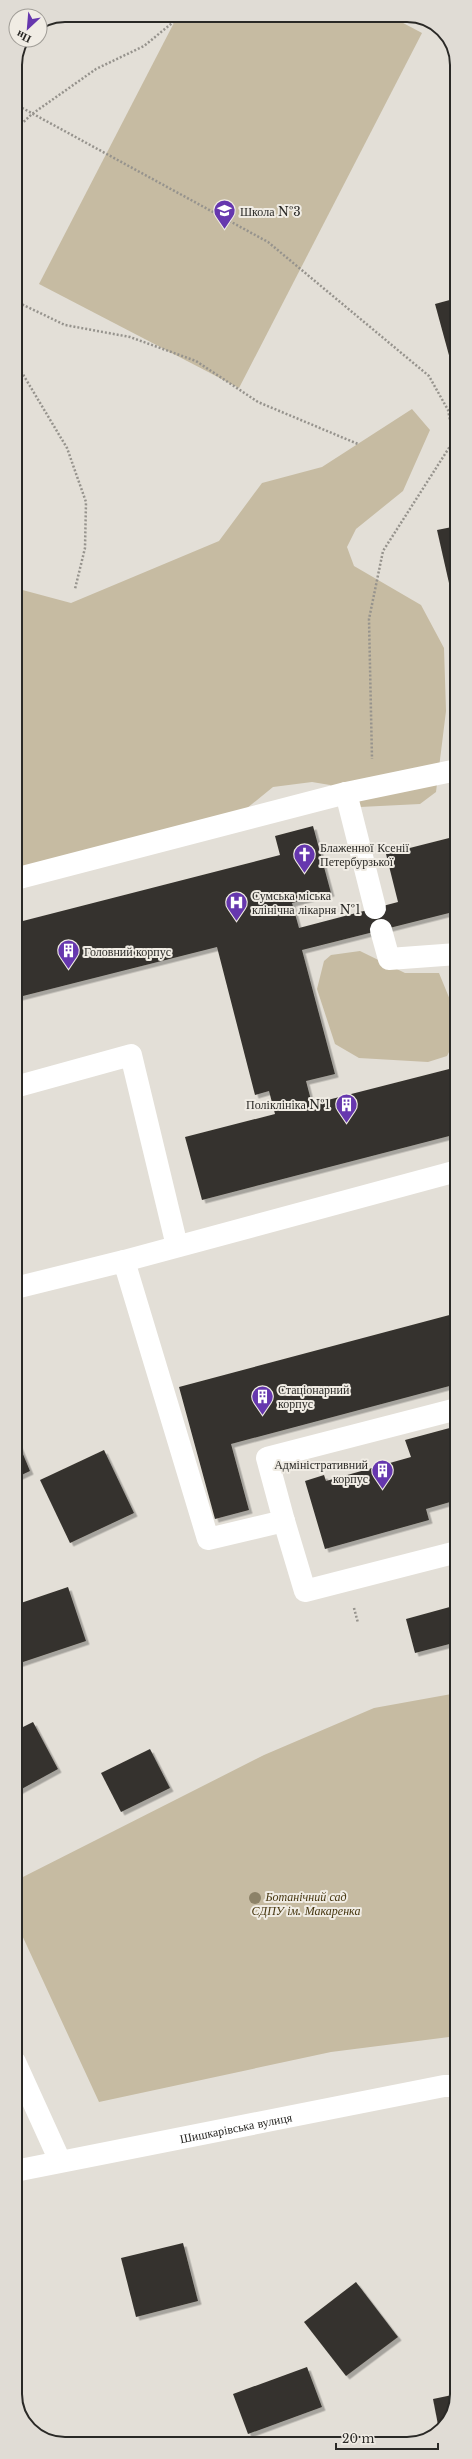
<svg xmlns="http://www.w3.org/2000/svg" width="472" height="2459" viewBox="0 0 472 2459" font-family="'Libre Baskerville',serif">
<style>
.green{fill:#c6bba2}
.building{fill:#36332d;filter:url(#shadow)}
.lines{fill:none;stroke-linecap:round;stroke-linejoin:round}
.path{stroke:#96938d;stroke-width:2.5;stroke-dasharray:2 2;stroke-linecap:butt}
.minor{stroke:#fff;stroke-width:22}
.tree{fill:#8c8268}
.labels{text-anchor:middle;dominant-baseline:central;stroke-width:4;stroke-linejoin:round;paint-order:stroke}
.poi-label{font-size:12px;fill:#2a2926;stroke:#f0ece4;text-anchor:start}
.park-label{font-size:12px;font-style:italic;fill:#45350e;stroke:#f0ece4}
.street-label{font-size:12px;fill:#2a2926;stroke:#f0ece4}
.rim{fill:none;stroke:#2a2926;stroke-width:2}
</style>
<defs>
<filter id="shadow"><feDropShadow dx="3.5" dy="3.5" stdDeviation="0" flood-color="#0004"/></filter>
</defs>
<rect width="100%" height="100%" fill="#e3dfd7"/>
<!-- green -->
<g class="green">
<path d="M178,15H388L422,33L239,388L39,284Z"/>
<path d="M412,409L430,430L403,491L356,529L347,547L354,566L421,605L444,648L446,711L436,792L420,804L360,807L342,800L330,785L312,782L273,787L219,831L15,872V588L71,603L219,541L262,483L322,467Z"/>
<path d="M360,951L405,973H439L457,1017V1036L447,1056L428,1062L359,1058L335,1044L317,989L324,961L331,955Z"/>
<path d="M457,1693V2036L331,2052L99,2102L15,1920V1881L264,1755L374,1708Z"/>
</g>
<!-- building -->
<g class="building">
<path d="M457,298V369L453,370L435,304Z"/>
<path d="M457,526V614H456L437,530Z"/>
<path d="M313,826L331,893L292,903L299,928L398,902L386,854L457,836V911L302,950L335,1074L306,1081L312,1104L457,1067V1134L202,1200L185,1137L275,1114L269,1091L255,1095L217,947L15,998V923L280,855L275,836Z"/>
<path d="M457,1313V1384L231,1444L249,1510L215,1519L179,1387Z"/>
<path d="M457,1426V1500L426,1509L429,1520L325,1549L305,1481L324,1475L326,1481L411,1457L405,1440Z"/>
<path d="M15,1435L30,1471L15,1478Z"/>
<path d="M104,1450L134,1513L70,1543L40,1480Z"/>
<path d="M68,1587L86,1641L17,1664L15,1605Z"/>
<path d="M457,1605V1642L415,1653L406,1619Z"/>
<path d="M33,1722L58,1769L18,1791L15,1786V1731Z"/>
<path d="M150,1749L170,1788L121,1812L101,1773Z"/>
<path d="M183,2243L198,2301L136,2317L121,2258Z"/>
<path d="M356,2282L398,2337L346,2376L304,2322Z"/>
<path d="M307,2367L322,2407L248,2434L233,2394Z"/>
<path d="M457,2394L445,2427L439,2430L433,2399Z"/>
</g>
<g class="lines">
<!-- path -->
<g class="path">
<path d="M15,104L268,242L429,376L448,410L454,440L383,551L369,619L372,759"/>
<path d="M15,130L32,114L96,69L144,46L182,15"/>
<path d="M15,301L65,325L130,337L196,361L258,402L358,444"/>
<path d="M15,361L67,448L86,502L85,548L75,589"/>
<path d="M354,1608L358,1623"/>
</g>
<!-- minor -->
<g class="minor">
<path d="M346,793L375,908"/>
<path d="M15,879L346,793L457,770"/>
<path d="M381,930L389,959L457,954"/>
<path d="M15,1087L131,1055L177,1246"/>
<path d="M124,1261L457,1171"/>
<path d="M15,1288L124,1261L208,1539L284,1521L267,1458L457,1409"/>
<path d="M284,1521L305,1591L457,1552"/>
<path d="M15,2062L60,2161"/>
<path id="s1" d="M15,2171L444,2086H457"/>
</g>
</g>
<!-- trees -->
<circle class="tree" cx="255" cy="1898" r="6"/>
<!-- icons -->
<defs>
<symbol id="school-pin" viewBox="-11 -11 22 30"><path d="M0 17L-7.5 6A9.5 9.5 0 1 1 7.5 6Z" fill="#6637ae" stroke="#f0ece4"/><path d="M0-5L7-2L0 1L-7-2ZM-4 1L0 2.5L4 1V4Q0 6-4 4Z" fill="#fff"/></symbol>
<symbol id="church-pin" viewBox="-11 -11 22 30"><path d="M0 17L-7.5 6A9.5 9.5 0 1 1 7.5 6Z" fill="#6637ae" stroke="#f0ece4"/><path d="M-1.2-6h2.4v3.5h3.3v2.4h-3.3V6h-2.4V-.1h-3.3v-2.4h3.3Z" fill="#fff"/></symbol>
<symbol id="hospital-pin" viewBox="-11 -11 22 30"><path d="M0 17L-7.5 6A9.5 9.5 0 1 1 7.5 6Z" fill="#6637ae" stroke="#f0ece4"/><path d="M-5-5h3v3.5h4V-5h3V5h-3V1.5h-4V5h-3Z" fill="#fff"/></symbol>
<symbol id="building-pin" viewBox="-11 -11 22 30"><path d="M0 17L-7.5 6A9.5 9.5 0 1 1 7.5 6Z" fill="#6637ae" stroke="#f0ece4"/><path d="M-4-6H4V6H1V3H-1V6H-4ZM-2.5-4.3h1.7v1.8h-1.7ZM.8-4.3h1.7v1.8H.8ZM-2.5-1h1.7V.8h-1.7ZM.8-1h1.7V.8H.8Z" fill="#fff"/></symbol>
</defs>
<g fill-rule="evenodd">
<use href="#school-pin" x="212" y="198" width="25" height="34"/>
<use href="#church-pin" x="292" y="842" width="25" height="34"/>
<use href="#hospital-pin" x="224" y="890" width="25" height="34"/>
<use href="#building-pin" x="56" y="938" width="25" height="34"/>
<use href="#building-pin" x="334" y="1092" width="25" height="34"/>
<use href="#building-pin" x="250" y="1384" width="25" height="34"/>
<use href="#building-pin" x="370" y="1458" width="25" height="34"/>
</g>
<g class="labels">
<!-- poi labels -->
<g class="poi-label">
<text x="240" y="211">Школа №3</text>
<text x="320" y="847">Блаженної Ксенії<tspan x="320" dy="14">Петербурзької</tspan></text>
<text x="252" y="895">Сумська міська<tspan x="252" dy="14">клінічна лікарня №1</tspan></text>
<text x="84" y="951">Головний корпус</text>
<text x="330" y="1104" text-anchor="end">Поліклініка №1</text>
<text x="278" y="1389">Стаціонарний<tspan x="278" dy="14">корпус</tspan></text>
<text x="368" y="1464" text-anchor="end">Адміністративний<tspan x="368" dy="14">корпус</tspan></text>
</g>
<!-- park labels -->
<g class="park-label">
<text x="306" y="1896">Ботанічний сад<tspan x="306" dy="14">СДПУ ім. Макаренка</tspan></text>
</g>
<!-- street labels -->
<g class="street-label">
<text stroke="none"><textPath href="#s1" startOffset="225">Шишкарівська вулиця</textPath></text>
</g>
</g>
<!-- crop -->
<path d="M0 0H472V2459H0ZM65 22H407A43 43 0 0 1 450 65V2394A43 43 0 0 1 407 2437H65A43 43 0 0 1 22 2394V65A43 43 0 0 1 65 22Z" fill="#e0dcd5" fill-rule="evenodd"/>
<path class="rim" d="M65 22H407A43 43 0 0 1 450 65V2394A43 43 0 0 1 407 2437H65A43 43 0 0 1 22 2394V65A43 43 0 0 1 65 22Z"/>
<!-- north arrow -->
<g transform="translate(28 28) rotate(206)"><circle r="19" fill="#f0ece4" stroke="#a19e98"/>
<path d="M0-3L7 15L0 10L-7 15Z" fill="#6637ae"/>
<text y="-6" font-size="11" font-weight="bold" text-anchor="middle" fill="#2a2926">Пн</text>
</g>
<!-- scale -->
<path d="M336 2443v6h102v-6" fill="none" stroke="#2a2926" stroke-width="2"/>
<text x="342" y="2443" font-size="12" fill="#2a2926" stroke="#f0ece4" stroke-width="3" paint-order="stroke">20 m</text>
</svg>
